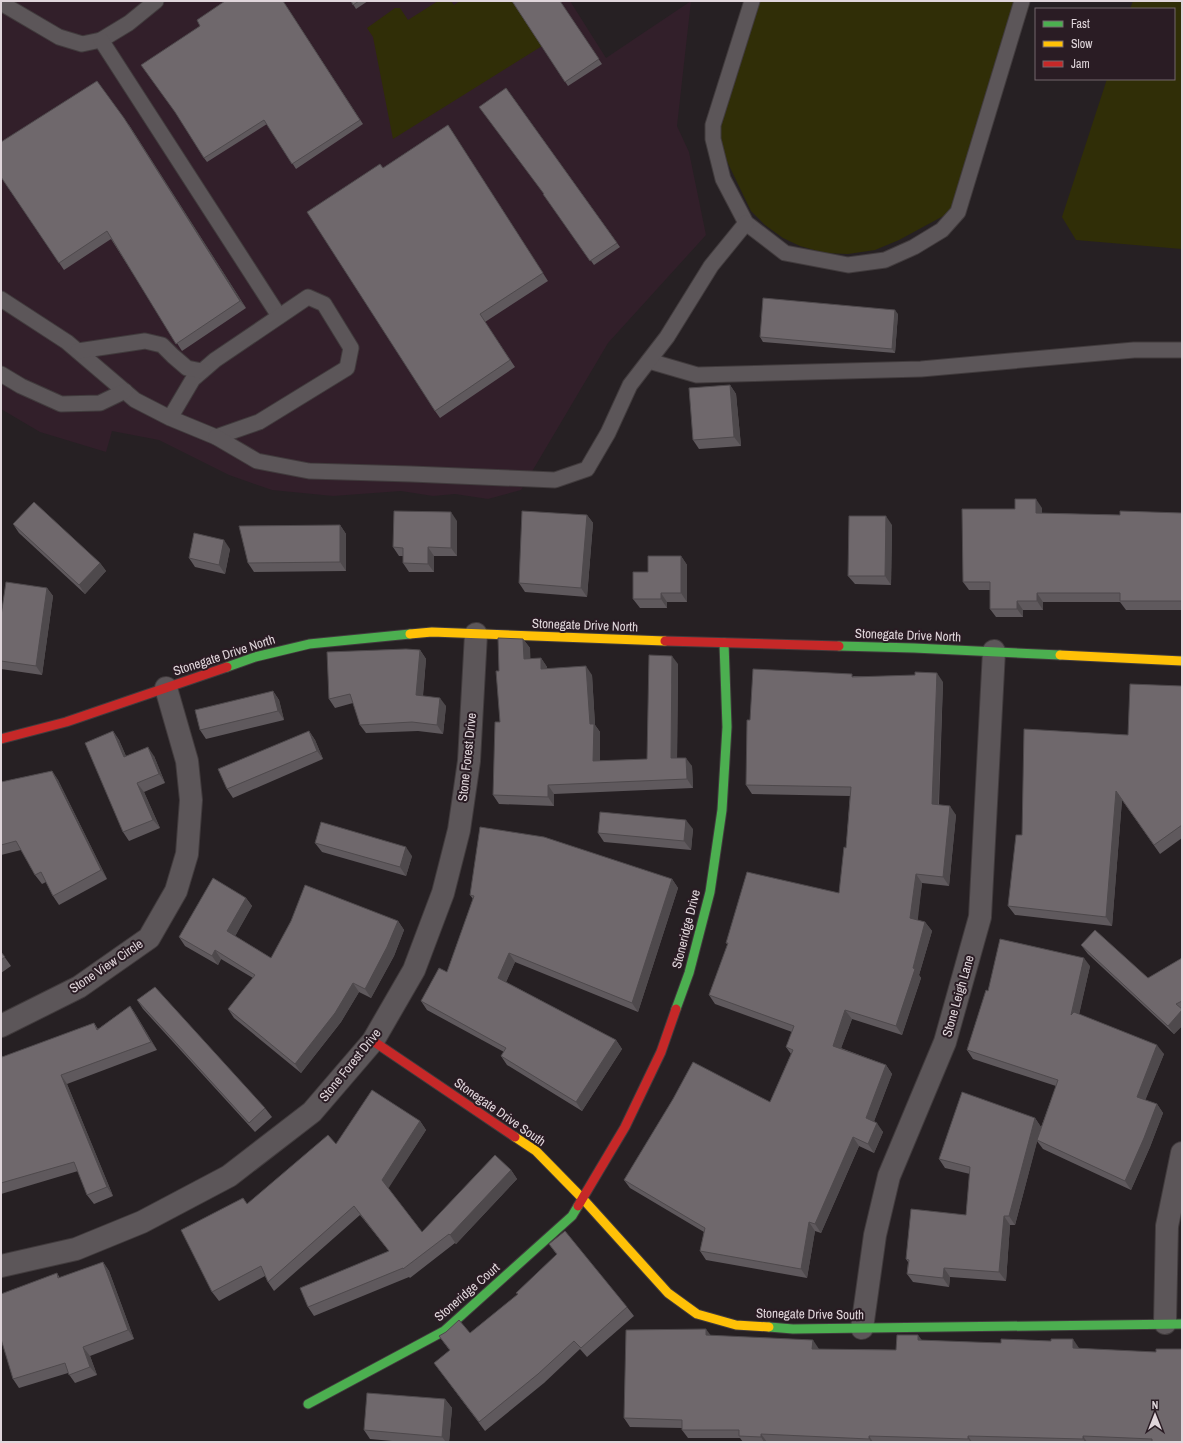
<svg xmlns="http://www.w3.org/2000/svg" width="1183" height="1443" viewBox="0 0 1183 1443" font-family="'Archivo Narrow',sans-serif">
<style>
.built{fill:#321f2a}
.green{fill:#302e07}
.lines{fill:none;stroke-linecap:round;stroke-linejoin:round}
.lane-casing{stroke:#413b3d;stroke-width:17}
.street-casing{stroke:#413b3d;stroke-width:24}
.fast-casing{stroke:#413b3d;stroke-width:11}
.slow-casing{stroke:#413b3d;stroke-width:11}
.jam-casing{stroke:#413b3d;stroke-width:11}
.lane{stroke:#5c5659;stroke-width:15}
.street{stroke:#5c5659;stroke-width:22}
.fast{stroke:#4caf50;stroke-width:9}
.slow{stroke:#ffc107;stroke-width:9}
.jam{stroke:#c62828;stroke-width:9}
.wall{fill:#5f595d}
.shaded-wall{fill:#4e494c}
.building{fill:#6f686c;stroke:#4e494c}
.labels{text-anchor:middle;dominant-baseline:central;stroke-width:4;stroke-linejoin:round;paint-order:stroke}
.street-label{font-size:13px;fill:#e0d6db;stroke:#2a1c24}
</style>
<rect width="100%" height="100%" fill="#262023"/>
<!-- built -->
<path class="built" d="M1,1H570L606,58L691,1L677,126L689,152L706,235L608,343L521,490L488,499L455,494L433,496L401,491L333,496L272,490L229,475L159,440L112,431L106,452L40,432L1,409Z"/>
<!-- green -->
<g class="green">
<path d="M438,1H451L454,5L460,1H512L542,46L393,139L373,37L367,28L395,8H400L408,20Z"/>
<path d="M757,1H1016L952,207L947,214L899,240L875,250L848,254L825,253L800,246L783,238L765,225L751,211L723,153L719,128Z"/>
<path d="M1133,1H1182V249L1076,240L1062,217L1107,79H1174V9H1130Z"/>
</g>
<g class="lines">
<defs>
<g id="lane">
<path d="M752,1L713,125V139L723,179L746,223L785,253L848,265L885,260L914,247L942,230L958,212L1022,1"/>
<path d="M1,3L59,37L82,44L101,40L129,23L156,1"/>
<path d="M101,40L279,316"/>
<path d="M1,299L67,342L135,400L170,418L216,437L259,422L347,368L351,348L324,304L308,297L215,360L193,379L170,418"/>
<path d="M78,351L145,341L162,345L173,356L187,368L202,371"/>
<path d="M649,361L697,375L921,369L1134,350H1182"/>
<path d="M1,374L21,386L61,404L100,403L125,391"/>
<path d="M216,437L257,461L309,471L411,474L555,480L587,469L608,433L630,385L667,337L711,266L746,223"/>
</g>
<g id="street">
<path d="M1,1026L79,987L149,938L176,891L187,854L191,800L187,761L166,688"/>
<path d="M1,1266L76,1249L142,1222L229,1176L312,1112L373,1041L414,970L443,893L459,830L469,761L476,634"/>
<path d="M1165,1323L1167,1226L1182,1153"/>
<path d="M862,1328L875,1235L889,1176L945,1042L980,917L994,651"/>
</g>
<g id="fast">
<path d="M839,646L914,648L1060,655"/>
<path d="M227,667L255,657L309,644L410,634"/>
<path d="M676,1009L689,973L710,892L722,810L727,727L724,643"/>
<path d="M769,1327L793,1329L1182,1324"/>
<path d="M308,1404L444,1331L572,1216L578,1206"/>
</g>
<g id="slow">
<path d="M410,634L432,632L665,641"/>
<path d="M1060,655L1182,661"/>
<path d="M515,1137L536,1151L583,1199L668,1293L697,1314L736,1325L769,1327"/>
</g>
<g id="jam">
<path d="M665,641L839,646"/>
<path d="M1,739L66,722L227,667"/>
<path d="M373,1041L515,1137"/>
<path d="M578,1206L625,1127L661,1052L676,1009"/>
</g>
</defs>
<!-- lane casing -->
<use href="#lane" class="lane-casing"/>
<!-- street casing -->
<use href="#street" class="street-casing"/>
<!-- fast casing -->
<use href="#fast" class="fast-casing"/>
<!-- slow casing -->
<use href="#slow" class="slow-casing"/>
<!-- jam casing -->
<use href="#jam" class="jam-casing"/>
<!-- lane -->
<use href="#lane" class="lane"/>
<!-- street -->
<use href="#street" class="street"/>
<!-- fast -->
<use href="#fast" class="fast"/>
<!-- slow -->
<use href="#slow" class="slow"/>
<!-- jam -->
<use href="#jam" class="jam"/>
</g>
<!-- wall -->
<g class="wall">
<path d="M283,1L363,124L296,169L267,124L207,162L204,158Z"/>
<path d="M351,1H368L356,9Z"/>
<path d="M512,1H560L602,64L568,86Z"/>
<path d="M506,88L620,247L594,265L543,194H544Z"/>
<path d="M129,125L246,308L182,351L111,239L64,270L1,177Z"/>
<path d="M448,125L548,281L485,322L515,367L440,418L435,411L383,168Z"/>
<path d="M898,314L895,353L763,342L760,337Z"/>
<path d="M730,385L736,394L741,446L699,449L693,440Z"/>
<path d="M1042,508V513L1120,515L1182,513V610H1126L1120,602H1043V610H1023V617H996L990,609V590H969L963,582L1015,509Z"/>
<path d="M587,515L593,523L587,597L525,592L519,583Z"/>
<path d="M457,521V556H434V572H409L403,563V556H399L393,547Z"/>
<path d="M13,524L100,563L106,571L85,594L19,533Z"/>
<path d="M340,525L346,534V571L254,572L248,563Z"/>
<path d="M892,525L891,585L855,584L848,576Z"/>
<path d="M230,549L225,574L195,567L189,558Z"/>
<path d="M681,556L687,565V602H667V608H640L633,599L648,572Z"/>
<path d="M47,588L53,596L42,675L1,669V616Z"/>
<path d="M523,639L530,648V659L541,658L547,667V668L592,675L595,725L600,732V761L647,759L678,664L677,758L692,766L693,788L554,794V806L499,804L493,795L500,722L499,671Z"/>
<path d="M420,650L426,659L423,696L446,706L443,734L418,731L366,733L360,725L353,703L335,708L329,699Z"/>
<path d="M854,676L943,682L939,805L956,815L949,886L922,883L917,920L925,922L932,931L919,975L921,978L902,1035L852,1019L841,1048L886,1065L892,1074L874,1121L883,1132L874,1153L859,1146L821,1233L815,1231L807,1278L706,1260L700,1251L704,1232L630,1188L624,1180L770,1102L791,1054L786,1047L792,1032L715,1004L709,995L728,945L726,943L839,893L846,848L850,796L752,794L746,785L750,720Z"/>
<path d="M1182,686V838L1160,854L1122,800L1112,926L1015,915L1008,906L1022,835L1128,735Z"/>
<path d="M273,691L279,700L284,720L206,739L200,730Z"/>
<path d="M113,731L119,740L126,756H154L165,783L144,792L160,828L129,841L123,832Z"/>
<path d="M309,731L315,740L323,759L233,798L227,789Z"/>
<path d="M52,771L58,780L107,879L59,905L53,896L46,882L42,884L35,875L21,850L1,855V782Z"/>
<path d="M693,829L691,850L604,842L598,833Z"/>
<path d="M315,843L412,856L406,876L322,852Z"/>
<path d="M672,879L678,888L638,1012L515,962L506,982L616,1040L622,1049L582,1111L507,1065L501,1056L504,1052L427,1010L421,1001L447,972L473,899L470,895Z"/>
<path d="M246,898L252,906L235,936L271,958L398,921L404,930L394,956L371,998L359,992L341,1022L301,1073L234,1018L228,1009L253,978L221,959L218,965L185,946L179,937Z"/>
<path d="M1081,945L1148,978L1182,958V1026L1174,1034L1088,954Z"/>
<path d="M1,952L11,966L1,973Z"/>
<path d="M1090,966L1079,1014L1164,1054L1145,1100L1157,1104L1163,1113L1150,1147L1131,1190L1043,1149L1037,1141L1015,1225H1010L1006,1281L950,1277L949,1287L913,1282L907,1274L908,1262L906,1259L966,1215L970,1174L945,1168L939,1159L1035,1118L1041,1127L1039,1133L1056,1086L973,1059L967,1050L988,991Z"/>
<path d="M137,1000L265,1108L272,1117L255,1132L143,1009Z"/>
<path d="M130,1006L136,1015L157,1050L67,1084L113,1196L94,1204L87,1195L78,1171L1,1194V1054L3,1057L94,1023L98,1029Z"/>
<path d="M420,1121L426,1130L388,1188L422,1232L511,1170L517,1179L456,1244L455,1243L410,1278L409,1277L314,1316L308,1307L389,1251L360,1215L274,1291L268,1282L265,1276L219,1301L212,1292L243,1198L247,1204L336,1144Z"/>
<path d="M549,1244L627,1307L634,1316L587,1357L580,1349L544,1383L485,1431L434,1363L450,1351L439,1336L470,1333L518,1295L557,1255Z"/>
<path d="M103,1262L109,1271L134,1339L90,1356L97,1375L75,1383L68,1373L19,1388L13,1379L57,1273L60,1278Z"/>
<path d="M711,1336L819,1349L896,1350L922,1340L1079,1348L1182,1442H743L740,1438H688L682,1430V1428L630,1427L624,1418Z"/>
<path d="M445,1399L452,1408L449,1442H403L370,1439L364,1430Z"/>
</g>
<!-- shaded-wall -->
<g class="shaded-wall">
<path d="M124,118L129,125L246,308L240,301Z"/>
<path d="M448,125L453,133L548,281L543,273Z"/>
<path d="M895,310L898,314L895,353L892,349Z"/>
<path d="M730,385L736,394L741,446L734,437Z"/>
<path d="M1036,499L1042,508V522L1036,513Z"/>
<path d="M451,512L457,521V556L451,548Z"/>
<path d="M587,515L593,523L587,597L581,588Z"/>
<path d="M886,516L892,525L891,585L885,576Z"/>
<path d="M340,525L346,534V571L340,562Z"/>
<path d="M224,540L230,549L225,574L219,565Z"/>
<path d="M428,547L434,556V572L428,564Z"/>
<path d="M681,556L687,565V602L681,593Z"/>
<path d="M100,563L106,571L85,594L79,585Z"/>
<path d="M47,588L53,596L42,675L36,666Z"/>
<path d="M661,593L667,602V608L661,599Z"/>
<path d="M1037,593L1043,602V610L1037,601Z"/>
<path d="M1017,601L1023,610V617L1017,609Z"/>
<path d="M523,639L530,648L531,668L524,659Z"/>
<path d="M420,650L426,659L422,704L416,695Z"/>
<path d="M672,656L678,664L677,767L671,758Z"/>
<path d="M541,658L547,667V677L541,669Z"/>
<path d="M586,666L592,675L595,725L600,732V770L593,761L590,724Z"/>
<path d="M937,673L943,682L938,813L932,804Z"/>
<path d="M273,691L279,700L284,720L278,711Z"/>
<path d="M440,698L446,706L443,734L437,725Z"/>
<path d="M113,731L119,740L130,766L124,757Z"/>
<path d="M309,731L315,740L323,759L317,751Z"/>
<path d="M148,747L154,756L165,783L159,774Z"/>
<path d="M686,758L692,766L693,788L687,779Z"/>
<path d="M52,771L58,780L107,879L101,870Z"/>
<path d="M137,783L144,792L160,828L153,820Z"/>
<path d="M548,785L554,794V806L548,797Z"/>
<path d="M1116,791L1122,800L1112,926L1106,917Z"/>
<path d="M950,806L956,815L949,886L943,877Z"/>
<path d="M686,820L693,829L691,850L684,841Z"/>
<path d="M406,847L412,856L406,876L400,867Z"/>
<path d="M916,874L922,883L917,927L910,918Z"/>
<path d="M672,879L678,888L638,1012L632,1003Z"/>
<path d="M246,898L252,906L233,940L227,931Z"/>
<path d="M398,921L404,930L394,956L371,998L365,989Z"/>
<path d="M925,922L932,931L919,975L921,978L902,1035L896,1026L913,968Z"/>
<path d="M215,950L221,959L218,965L212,956Z"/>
<path d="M509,953L515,962L504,987L498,978Z"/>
<path d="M1084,958L1090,966L1077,1024L1071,1015Z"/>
<path d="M353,983L359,992L341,1022L301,1073L295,1064Z"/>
<path d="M130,1006L136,1015L157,1050L151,1042Z"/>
<path d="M845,1010L852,1019L839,1054L833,1046Z"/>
<path d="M1182,1010V1026L1174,1034L1168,1026Z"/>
<path d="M616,1040L622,1049L582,1111L576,1102Z"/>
<path d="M1157,1045L1164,1054L1143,1106L1137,1097Z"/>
<path d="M886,1065L892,1074L872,1127L866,1118Z"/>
<path d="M61,1075L67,1084L113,1196L107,1187Z"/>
<path d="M1157,1104L1163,1113L1150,1147L1131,1190L1125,1181Z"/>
<path d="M1035,1118L1041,1127L1015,1225L1009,1216Z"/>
<path d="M420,1121L426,1130L388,1189L382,1180Z"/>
<path d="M877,1123L883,1132L874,1153L868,1144Z"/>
<path d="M853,1137L859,1146L821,1233L815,1224Z"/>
<path d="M511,1170L517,1179L456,1244L450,1235Z"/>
<path d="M1004,1216L1010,1225L1006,1281L999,1272Z"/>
<path d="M809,1222L815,1231L807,1278L801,1269Z"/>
<path d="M103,1262L109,1271L134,1339L128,1330Z"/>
<path d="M944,1268L950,1277L949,1287L943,1278Z"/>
<path d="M706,1329L712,1337L706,1335Z"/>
<path d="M918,1335L925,1344L918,1340Z"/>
<path d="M1073,1339L1079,1348V1357L1073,1348Z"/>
<path d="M813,1340L819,1349H812Z"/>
<path d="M83,1347L90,1356L97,1375L90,1367Z"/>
<path d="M445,1399L452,1408L449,1442H446L442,1437Z"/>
<path d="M761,1434L767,1442H764L761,1437Z"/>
<path d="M869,1436L873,1442H871L869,1439Z"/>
<path d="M968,1436L972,1442H971L968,1439Z"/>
<path d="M1083,1436L1087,1442H1085L1083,1439Z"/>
</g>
<!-- building -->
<g class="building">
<path d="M225,1H283L360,120L292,164L264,120L204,158L175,112L141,65L200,26L197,20Z"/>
<path d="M351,1H359L353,5Z"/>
<path d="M512,1H560L599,59L565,82Z"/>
<path d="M97,81L124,118L240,301L176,344L107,231L59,263L1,177V142Z"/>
<path d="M506,88L617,243L590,261L543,194H544L479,107Z"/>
<path d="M448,125L543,273L480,314L510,360L435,411L307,212L380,164L383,168Z"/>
<path d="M763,298L895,310L892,349L760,337Z"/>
<path d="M730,385L734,437L693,440L689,388Z"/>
<path d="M1015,499H1036V513L1120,515V511L1182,513V601H1120V593H1037V601H1017V609H990V582H963L962,509H1015Z"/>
<path d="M34,502L100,563L79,585L13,524Z"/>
<path d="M394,511L451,512V548L428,547V564L403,563V548L393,547Z"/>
<path d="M522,511L587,515L581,588L519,583Z"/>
<path d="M849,516H886L885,576H848Z"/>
<path d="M340,525V562L248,563L239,526Z"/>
<path d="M194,533L224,540L219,565L189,558Z"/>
<path d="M648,556H681V593H661V599H633V572H648Z"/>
<path d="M6,582L47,588L36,666L1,661V616Z"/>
<path d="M498,638L523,639L524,659L541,658V669L586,666L590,724H594L593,761L647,759L649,655L672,656L671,758H686L687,779L548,785V797L493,795L495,722H500L496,671H499Z"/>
<path d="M406,649L420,650L416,695L440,698L437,725L412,722L360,725L350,694L329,699L327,652Z"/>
<path d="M753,669L852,674V677L915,675V672L937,673L932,804L950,806L943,877L916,874L910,918L925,922L913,968L915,969L896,1026L845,1010L833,1046L886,1065L866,1118L877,1123L868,1144L853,1137L815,1224L809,1222L801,1269L700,1251L705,1228L624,1180L673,1099L693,1062L770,1102L793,1050L786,1047L794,1026L709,995L728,943H726L747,872L839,893L844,847L846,848L851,787L746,785L747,720H750Z"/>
<path d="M1130,684L1182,686V825L1154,845L1116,791L1106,917L1008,906L1016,835H1022L1024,729L1128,735Z"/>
<path d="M273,691L278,711L200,730L195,710Z"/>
<path d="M113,731L124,757L148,747L159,774L137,783L153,820L123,832L85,743Z"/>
<path d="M309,731L317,751L227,789L218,769Z"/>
<path d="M52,771L101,870L53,896L41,872L35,875L16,841L1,845V782Z"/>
<path d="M600,812L686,820L684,841L598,833Z"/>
<path d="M321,822L406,847L400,867L315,843Z"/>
<path d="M480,827L544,837L672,879L632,1003L509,953L498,978L616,1040L576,1102L501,1056L506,1048L421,1001L439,968L447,972L474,896L470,895Z"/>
<path d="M213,878L246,898L227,931L271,958L291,921L305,885L398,921L387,947L365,989L353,983L335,1013L295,1064L228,1009L255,975L215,950L212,956L179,937Z"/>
<path d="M1095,930L1148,978L1182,958V1001L1176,1004L1182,1009V1010L1168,1026L1081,945Z"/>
<path d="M1000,939L1084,958L1071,1015L1074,1012L1157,1045L1137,1097L1157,1104L1144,1138L1125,1181L1037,1140L1058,1080L967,1050L986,990L988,991Z"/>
<path d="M1,952L5,957L1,960Z"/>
<path d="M155,987L265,1108L249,1123L137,1000Z"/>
<path d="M130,1006L151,1042L61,1075L107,1187L87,1195L74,1162L1,1183V1054L2,1057L94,1023L97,1030Z"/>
<path d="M372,1090L420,1121L382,1180L422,1232L495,1155L511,1170L450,1235L449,1234L403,1269V1268L308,1307L300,1288L389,1251L354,1206L268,1282L261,1266L212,1292L181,1230L243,1198L247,1204L328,1135L336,1144Z"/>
<path d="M962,1092L1035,1118L1009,1216H1004L999,1272L944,1268L943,1278L907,1274L909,1260L906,1259L911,1209L966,1215L970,1167L939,1159Z"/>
<path d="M565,1231L627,1307L581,1348L574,1341L538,1374L479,1422L434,1363L450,1350L439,1336L446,1332L459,1320L470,1333L518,1294L516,1293L557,1254L549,1244Z"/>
<path d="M103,1262L128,1330L83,1347L90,1367L69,1375L65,1363L13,1379L1,1339V1294L57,1273L58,1278Z"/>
<path d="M706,1329V1335L813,1340L812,1349L896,1350L897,1335H918V1340L1001,1343V1339L1051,1341V1339H1073V1348L1156,1352V1349H1182V1442H1152V1439L1083,1436V1439L968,1436V1439L869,1436V1439L761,1434V1437L739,1436V1430H682V1420L624,1418L626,1330Z"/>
<path d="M367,1393L445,1399L442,1437L364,1430Z"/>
</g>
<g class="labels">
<!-- street labels -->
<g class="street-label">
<text transform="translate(585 625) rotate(2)">Stonegate Drive North</text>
<text transform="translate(908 635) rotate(2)">Stonegate Drive North</text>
<text transform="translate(224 655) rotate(-18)">Stonegate Drive North</text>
<text transform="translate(467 757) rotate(-84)">Stone Forest Drive</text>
<text transform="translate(686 929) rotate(-76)">Stoneridge Drive</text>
<text transform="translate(106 966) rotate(-34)">Stone View Circle</text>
<text transform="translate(958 996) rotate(-74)">Stone Leigh Lane</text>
<text transform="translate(350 1065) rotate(-51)">Stone Forest Drive</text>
<text transform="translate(500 1112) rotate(35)">Stonegate Drive South</text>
<text transform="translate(467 1292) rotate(-41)">Stoneridge Court</text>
<text transform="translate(810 1314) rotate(1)">Stonegate Drive South</text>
</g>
</g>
<!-- border -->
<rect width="1183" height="1443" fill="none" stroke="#e0d6db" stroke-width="4"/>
<!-- legend -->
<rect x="1035" y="8" width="140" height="72" fill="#2a1c24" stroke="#73666d"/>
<rect x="1043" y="21" width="20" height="6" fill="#4caf50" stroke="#73666d"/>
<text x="1071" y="28" font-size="12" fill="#e0d6db">Fast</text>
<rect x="1043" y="41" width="20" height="6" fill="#ffc107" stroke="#73666d"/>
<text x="1071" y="48" font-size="12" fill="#e0d6db">Slow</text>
<rect x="1043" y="61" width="20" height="6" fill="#c62828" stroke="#73666d"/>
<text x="1071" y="68" font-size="12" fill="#e0d6db">Jam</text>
<!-- north arrow -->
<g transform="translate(1155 1415)" stroke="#2a1c24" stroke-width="3" paint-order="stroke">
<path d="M0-3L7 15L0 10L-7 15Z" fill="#e0d6db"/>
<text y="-6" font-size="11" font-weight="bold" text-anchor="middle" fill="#e0d6db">N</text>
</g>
</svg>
